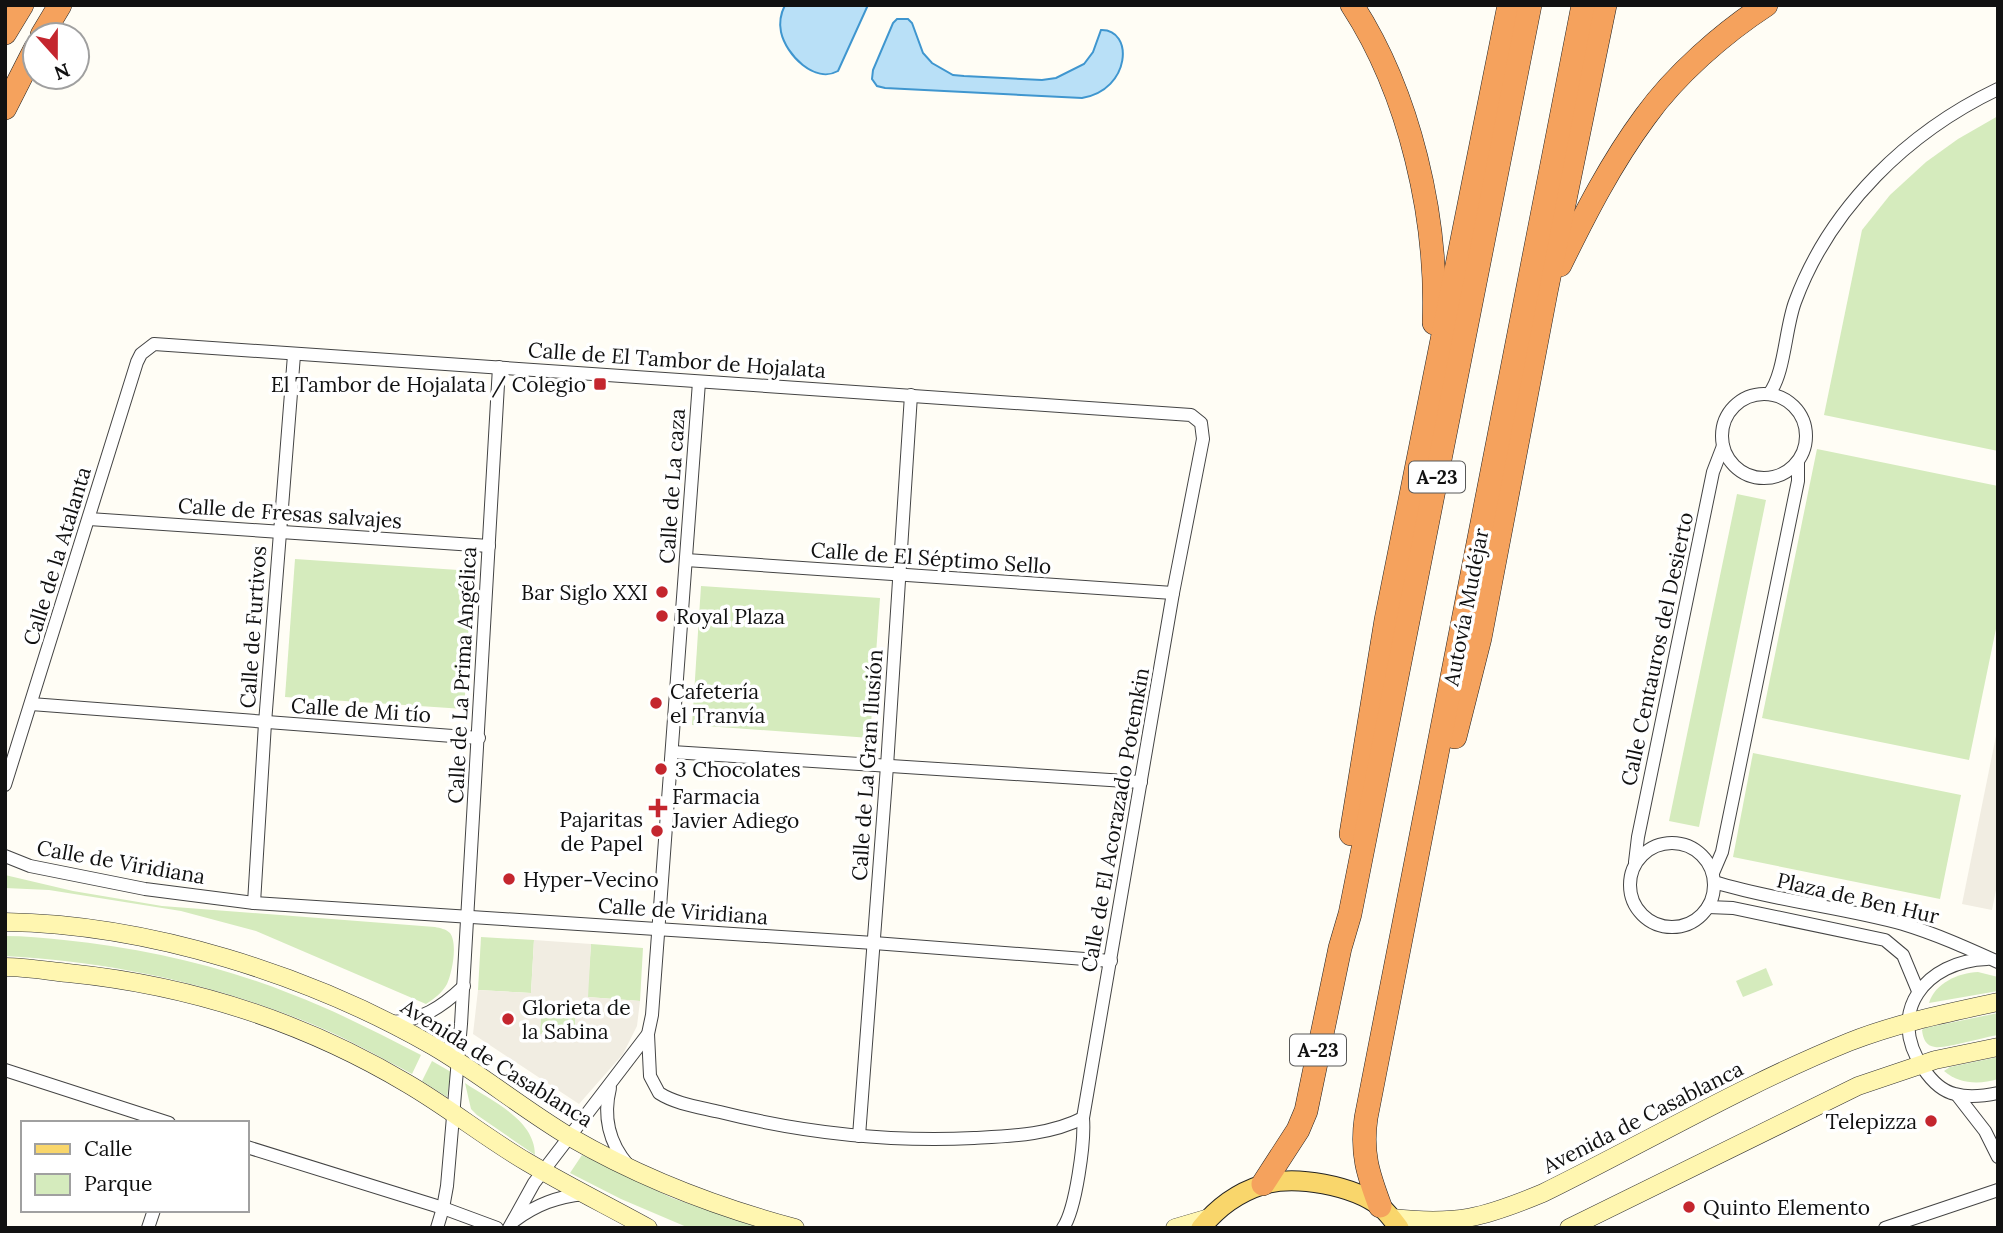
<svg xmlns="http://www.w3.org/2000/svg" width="2003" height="1233" viewBox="0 0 2003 1233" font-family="Lora,serif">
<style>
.green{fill:#d5ebbd}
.plaza{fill:#f1ede2;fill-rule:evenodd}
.water{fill:#b9e0f7;stroke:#3f96cf;stroke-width:2}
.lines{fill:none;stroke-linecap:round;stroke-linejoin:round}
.street-casing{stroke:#444;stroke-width:14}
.secondary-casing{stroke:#333;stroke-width:19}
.primary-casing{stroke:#222;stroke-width:21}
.highway-casing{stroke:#222;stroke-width:24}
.street{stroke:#fff;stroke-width:12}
.secondary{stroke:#fff6b0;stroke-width:18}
.primary{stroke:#f9d66b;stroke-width:19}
.highway{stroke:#f5a25d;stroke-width:23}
.poi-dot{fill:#c4262e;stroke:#fff;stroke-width:2.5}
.labels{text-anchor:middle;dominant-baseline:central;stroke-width:7;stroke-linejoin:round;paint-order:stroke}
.shield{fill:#fff;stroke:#585858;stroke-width:2}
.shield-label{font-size:19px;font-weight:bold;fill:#111}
.street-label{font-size:21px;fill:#111;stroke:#fff}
.poi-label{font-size:21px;fill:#111;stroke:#fff;text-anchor:start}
</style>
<rect width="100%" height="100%" fill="#fffdf5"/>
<!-- green -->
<g class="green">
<path d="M1998,116V451L1824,415L1862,230L1890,195L1926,162L1958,139Z"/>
<path d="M1817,449L1998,486V619L1969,760L1762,718Z"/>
<path d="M1737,494L1766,500L1699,827L1669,821Z"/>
<path d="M295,559L473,571L464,709L285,697Z"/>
<path d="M701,586L880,598L870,738L692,725Z"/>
<path d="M1753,753L1961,795L1940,899L1733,857Z"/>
<path d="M5,875L73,891L162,906L435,927C440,928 446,929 450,933C458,944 452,973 447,984C442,993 434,999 426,1004L256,931L181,911L49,890L5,888Z"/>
<path d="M5,936C25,936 44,938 64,940C141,948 219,965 291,994C336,1011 378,1033 421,1055L412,1074C384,1059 355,1043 326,1030C224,986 116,962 5,956Z"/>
<path d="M481,937L534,940L531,993L478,990Z"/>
<path d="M591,944L643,948L640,1001L587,997Z"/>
<path d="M1766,968L1773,985L1743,997L1736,981Z"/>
<path d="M1978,972L1998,977V991L1929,1003C1935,983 1958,973 1978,972Z"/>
<path d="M541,1010L576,1012L574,1036L540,1034Z"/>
<path d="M1998,1013V1035C1984,1037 1945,1049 1935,1047C1926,1046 1923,1039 1922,1030L1925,1028Z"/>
<path d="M1998,1057V1079C1979,1085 1959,1084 1944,1071L1950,1067Z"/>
<path d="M432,1061L451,1072L447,1097L422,1081Z"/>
<path d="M465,1083C491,1101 535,1119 535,1155L477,1115L471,1109Z"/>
<path d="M582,1155L672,1198L760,1228H689L621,1199L570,1173Z"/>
</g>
<!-- plaza -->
<g class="plaza">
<path d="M1998,726V880L1992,910L1962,904Z"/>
<path d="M534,940L591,944L588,997L640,1001L637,1026L623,1054L579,1104L473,1034L478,990L531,993ZM541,1010L576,1012L574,1036L540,1034Z"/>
</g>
<!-- water -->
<g class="water">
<path d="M785,5H868L838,71C815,84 786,55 781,32C779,23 781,13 785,5Z"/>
<path d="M897,19H908L912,23L923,53L932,63L953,75L964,76L1042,80L1056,78L1084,64L1093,52L1101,30C1134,29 1131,90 1082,98L885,88L877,86L872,79L873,70L893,23Z"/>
</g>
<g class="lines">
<defs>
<g id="street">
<circle cx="1764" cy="436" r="42"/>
<path d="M1769,394C1785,373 1785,329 1795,302C1830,207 1908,132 1998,89"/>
<path d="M89,519L489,546"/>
<path d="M686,560L1173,593"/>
<path d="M31,704L479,738"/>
<path d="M672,752L1141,782"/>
<path d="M5,785L137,362L141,354L154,344L1191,415L1201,423L1203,439L1173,593L1083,1118C1085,1141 1076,1209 1063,1228"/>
<circle cx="1672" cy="885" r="42"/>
<path d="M5,856L30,866L145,889L254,903L874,943L1111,961"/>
<path d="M1635,862L1638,837L1713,472L1723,446"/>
<path d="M1713,873L1722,852L1798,481V462"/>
<path d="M1714,882C1776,901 1841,907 1903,924C1936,934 1967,948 1998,962"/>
<path d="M254,903L265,723L294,355"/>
<path d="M1708,907L1733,908L1885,940L1903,955L1918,991"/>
<path d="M1987,959C1926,961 1885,1012 1923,1068C1931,1080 1941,1091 1955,1094C1969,1098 1984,1096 1998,1093"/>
<path d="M388,1022C420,1022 442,1007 464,986"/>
<path d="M648,1034L650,1076L659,1093C676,1104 699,1107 720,1112C803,1133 888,1142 974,1138C1011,1136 1050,1135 1083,1118"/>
<path d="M5,1070L169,1123"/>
<path d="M610,1088C603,1116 609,1143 628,1165"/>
<path d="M1957,1095L1985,1131L1998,1157"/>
<path d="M859,1136L887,766L911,395"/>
<path d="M247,1147L443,1208L497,1228"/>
<path d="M514,1221C537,1204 557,1197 584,1194"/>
<path d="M148,1228L154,1210"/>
<path d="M437,1228L443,1208L447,1186L461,1024L499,367"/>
<path d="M509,1228L534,1183L648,1034L652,1015L699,382"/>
<path d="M1885,1228L1998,1190"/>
</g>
<g id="secondary">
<path d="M5,922C149,924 309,975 433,1046C481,1074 523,1109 570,1137C641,1178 716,1207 795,1228"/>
<path d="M5,967C26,967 48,971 68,973C188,985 304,1022 408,1084C449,1108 486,1138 527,1162C566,1185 608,1206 648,1228"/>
<path d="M1392,1218C1457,1225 1483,1218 1543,1193C1643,1144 1745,1084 1849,1042C1897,1023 1947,1013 1998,1002"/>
<path d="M1175,1228L1209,1218"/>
<path d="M1569,1228L1858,1086L1935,1060L1998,1047"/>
</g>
<path id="primary" d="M1201,1228C1217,1208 1237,1193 1262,1185C1295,1174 1354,1186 1381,1207C1388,1213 1393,1220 1399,1228"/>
<g id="highway">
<path d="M1352,5C1410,94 1438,218 1434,323"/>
<path d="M5,33L22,5"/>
<path d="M42,35L60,5"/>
<path d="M5,108L35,49"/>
<path d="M1560,265C1585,214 1611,163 1645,117C1675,75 1723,33 1766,5"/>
<path d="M1455,737L1480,638L1546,292L1605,5"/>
<path d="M1351,834L1386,620L1509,5"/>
<path d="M1263,1184L1298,1130L1306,1111L1340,948L1350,914L1530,5"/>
<path d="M1380,1206C1368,1174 1361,1153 1366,1118L1583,5"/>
</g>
</defs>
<!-- street casing -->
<use href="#street" class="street-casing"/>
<!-- secondary casing -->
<use href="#secondary" class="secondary-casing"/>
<!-- primary casing -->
<use href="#primary" class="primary-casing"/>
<!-- highway casing -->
<use href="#highway" class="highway-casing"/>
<!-- street -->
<use href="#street" class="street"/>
<!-- secondary -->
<use href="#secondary" class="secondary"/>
<!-- primary -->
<use href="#primary" class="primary"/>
<!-- highway -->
<use href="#highway" class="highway"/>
</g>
<!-- markers -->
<g class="poi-dot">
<rect x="593" y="377" width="14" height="14" rx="3.5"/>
<circle cx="662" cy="592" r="7"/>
<circle cx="662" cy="616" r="7"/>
<circle cx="656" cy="703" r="7"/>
<circle cx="661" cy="769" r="7"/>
<path d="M654.5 797.5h7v7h7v7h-7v7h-7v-7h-7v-7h7z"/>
<circle cx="657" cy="831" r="7"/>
<circle cx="509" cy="879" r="7"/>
<circle cx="508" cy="1019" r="7"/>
<circle cx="1931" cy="1121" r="7"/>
<circle cx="1689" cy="1207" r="7"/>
</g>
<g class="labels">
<!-- shield labels -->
<g class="shield">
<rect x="1409" y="461.5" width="56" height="31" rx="5"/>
<rect x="1290" y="1034.5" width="56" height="31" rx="5"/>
</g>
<g class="shield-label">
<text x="1437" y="477">A-23</text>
<text x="1318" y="1050">A-23</text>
</g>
<!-- street labels -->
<g class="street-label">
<text transform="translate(677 360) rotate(4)">Calle de El Tambor de Hojalata</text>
<text transform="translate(672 486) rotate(-86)">Calle de La caza</text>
<text transform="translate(290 513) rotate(4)">Calle de Fresas salvajes</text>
<text transform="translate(57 556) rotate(-73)">Calle de la Atalanta</text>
<text transform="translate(931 558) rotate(4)">Calle de El Séptimo Sello</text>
<text transform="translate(1466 607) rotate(-79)">Autovía Mudéjar</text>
<text transform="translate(253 627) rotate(-86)">Calle de Furtivos</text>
<text transform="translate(1657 649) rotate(-78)">Calle Centauros del Desierto</text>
<text transform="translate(462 675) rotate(-87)">Calle de La Prima Angélica</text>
<text transform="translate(361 710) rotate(4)">Calle de Mi tío</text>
<text transform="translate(867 765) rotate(-86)">Calle de La Gran Ilusión</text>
<text transform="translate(1115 820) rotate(-80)">Calle de El Acorazado Potemkin</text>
<text transform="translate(121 862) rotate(10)">Calle de Viridiana</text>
<text transform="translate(1858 898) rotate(13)">Plaza de Ben Hur</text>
<text transform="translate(683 911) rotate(4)">Calle de Viridiana</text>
<text transform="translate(497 1063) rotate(32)">Avenida de Casablanca</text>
<text transform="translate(1643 1117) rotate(-27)">Avenida de Casablanca</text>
</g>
<!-- poi labels -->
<g class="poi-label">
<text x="586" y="384" text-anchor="end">El Tambor de Hojalata / Colegio</text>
<text x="648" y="592" text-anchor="end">Bar Siglo XXI</text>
<text x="676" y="616">Royal Plaza</text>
<text x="670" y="691">Cafetería<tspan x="670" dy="24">el Tranvía</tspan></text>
<text x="675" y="769">3 Chocolates</text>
<text x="672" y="796">Farmacia<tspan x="672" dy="24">Javier Adiego</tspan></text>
<text x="643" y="819" text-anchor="end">Pajaritas<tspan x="643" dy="24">de Papel</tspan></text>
<text x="523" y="879">Hyper-Vecino</text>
<text x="522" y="1007">Glorieta de<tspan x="522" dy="24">la Sabina</tspan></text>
<text x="1917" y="1121" text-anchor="end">Telepizza</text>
<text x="1703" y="1207">Quinto Elemento</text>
</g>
</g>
<!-- border -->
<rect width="2003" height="1233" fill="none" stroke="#111111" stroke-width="14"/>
<!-- legend -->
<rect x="21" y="1121" width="228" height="91" fill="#ffffff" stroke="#a0a0a0" stroke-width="2"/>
<rect x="35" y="1144" width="35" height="10" fill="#f9d66b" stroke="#a0a0a0" stroke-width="2"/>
<text x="84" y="1156" font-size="21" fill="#111111">Calle</text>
<rect x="35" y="1174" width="35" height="21" fill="#d5ebbd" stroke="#a0a0a0" stroke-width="2"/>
<text x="84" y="1191" font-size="21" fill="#111111">Parque</text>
<!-- north arrow -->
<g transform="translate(56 56) rotate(159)"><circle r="33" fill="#ffffff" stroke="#a0a0a0" stroke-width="2"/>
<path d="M0-5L12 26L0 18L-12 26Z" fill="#c4262e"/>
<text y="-10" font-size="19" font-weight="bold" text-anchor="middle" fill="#111111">N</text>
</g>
</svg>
